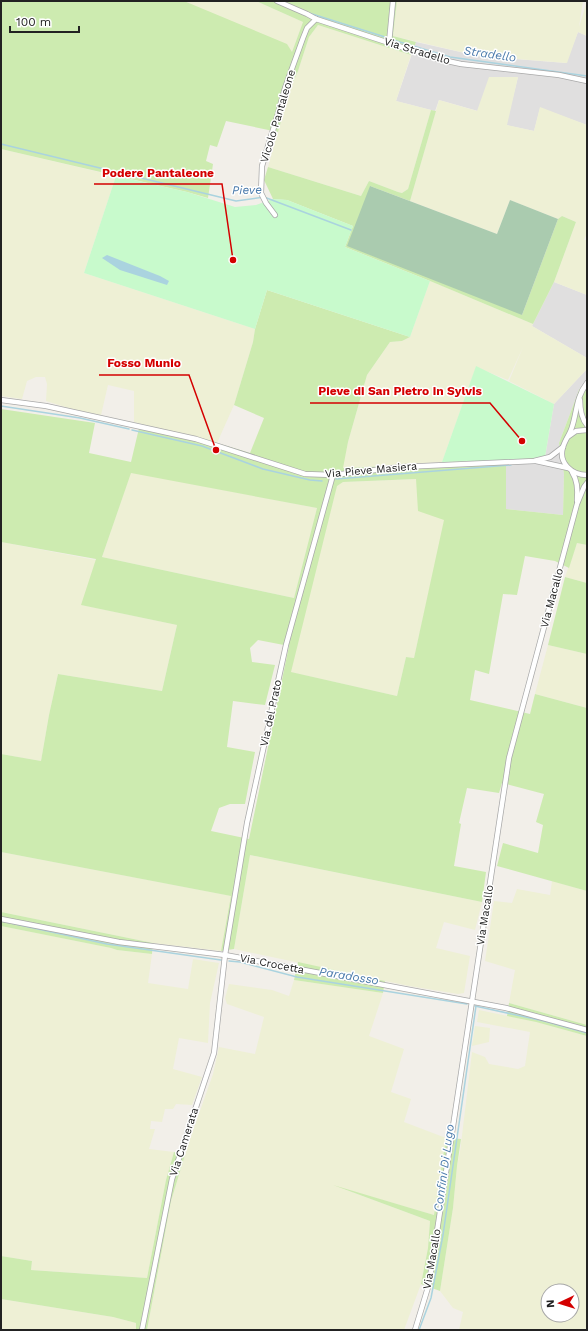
<svg xmlns="http://www.w3.org/2000/svg" width="588" height="1331" viewBox="0 0 588 1331" font-family="'Work Sans',sans-serif">
<style>
.residential{fill:#e0dfdf}
.farmland{fill:#eef0d5;fill-rule:evenodd}
.grass{fill:#cdebb0;fill-rule:evenodd}
.cemetery{fill:#aacbaf}
.park{fill:#c8facc}
.water{fill:#aad3df}
.lines{fill:none;stroke-linecap:round;stroke-linejoin:round}
.stream{stroke:#aad3df;stroke-width:1.5}
.minor-casing{stroke:#a9a9a9;stroke-width:6}
.minor{stroke:#fff;stroke-width:4.5}
.labels{text-anchor:middle;dominant-baseline:central;stroke-width:3;stroke-linejoin:round;paint-order:stroke}
.street-label{font-size:11px;fill:#222;stroke:#fff}
.water-label{font-size:12px;font-style:italic;fill:#4a7aab;stroke:#fff}
.leader{fill:none;stroke:#d40000;stroke-width:1.5}
.callout-dot{fill:#d40000;stroke:#fff;stroke-width:1.5}
.callout-label{font-size:12px;text-anchor:middle;font-weight:bold;fill:#d40000;stroke:#fff;stroke-width:3;stroke-linejoin:round;paint-order:stroke}
</style>
<rect width="100%" height="100%" fill="#f2efe9"/>
<!-- residential -->
<g class="residential">
<path d="M578,32L587,36V125L540,108L534,131L506,125L518,77L478,111L439,100L435,111L396,101L416,42L478,56L566,63Z"/>
<path d="M554,282L587,295V358L532,326Z"/>
<path d="M587,369V380L579,390L559,443L564,474L563,515L506,509V466L545,457L554,404Z"/>
</g>
<!-- farmland -->
<g class="farmland">
<path d="M184,1H256L303,22L292,52Z"/>
<path d="M397,1H583L579,27L587,1V36L578,32L567,63L478,56L393,36Z"/>
<path d="M318,25L411,55L396,101L431,110L408,189L402,193L398,192L369,181L361,196L268,167L290,89L298,71L309,37Z"/>
<path d="M489,77H518L507,125L534,131L540,107L587,125V233L584,240H587V295L554,282L576,222L562,216L558,219L510,200L497,234L410,201L439,100L477,111Z"/>
<path d="M1,149L116,176L84,273L255,329L253,342L234,405L217,443L134,422V391L108,385L101,415L75,410L46,401L47,384L45,377H36L27,381L22,399L1,396Z"/>
<path d="M430,281L533,324L532,326L587,358V369L554,404L509,381L523,347L508,380L476,367L442,462L342,468L348,442L367,375L390,342L402,341L410,337Z"/>
<path d="M131,472L317,508L294,598L102,557Z"/>
<path d="M416,479L445,520L414,658L406,657L397,696L290,672L337,485L343,482Z"/>
<path d="M1,542L96,560L82,605L177,625L162,691L58,674L49,715L41,761L1,754Z"/>
<path d="M577,543L587,545V583L565,577Z"/>
<path d="M548,645L587,654V708L535,694Z"/>
<path d="M1,852L232,896L221,951L153,943L1,912Z"/>
<path d="M250,855L482,902L475,930L444,922L436,948L470,956L464,993L458,994L409,986L234,949Z"/>
<path d="M552,881L587,891V1025L509,1003L515,970L485,961L494,901L512,903L517,889L550,895Z"/>
<path d="M1,926L111,948L117,950L152,954L148,983L188,989L193,959L219,963L210,1003L208,1043L179,1038L173,1069L202,1077L192,1105L176,1104L173,1109H165L162,1122L151,1121L150,1129H155L149,1149L174,1152L166,1180L147,1278L31,1270L32,1261L1,1256Z"/>
<path d="M294,980L383,993L369,1036L404,1049L391,1092L411,1099L404,1122L446,1138L434,1215L341,1188L430,1221L428,1248L421,1284L404,1330H147L171,1201L190,1139L213,1074L219,1047L255,1054L264,1017L227,1004L225,998L229,984L272,990L289,996Z"/>
<path d="M479,1010L536,1022L587,1036V1330H459L463,1312L453,1308L440,1291L453,1208L457,1166L460,1152L472,1052L485,1057L489,1064L518,1069L525,1066L530,1032L477,1022ZM548,1291H572V1315H548Z"/>
<path d="M475,1026L490,1028L489,1042L472,1046Z"/>
<path d="M1,1299L113,1317L136,1323V1330H1Z"/>
</g>
<!-- grass -->
<g class="grass">
<path d="M1,1H184L287,44L292,52L303,22L256,1H397L393,36L416,42L411,55L318,25L309,37L298,71L290,89L278,132L226,121L217,147L210,145L206,161L213,164L208,198L187,192L1,149Z"/>
<path d="M431,110L436,111L410,201L370,186L522,315L558,219L562,216L576,222L554,282L533,324L430,281L345,247L353,226L287,200L273,199L264,180L268,167L361,196L369,181L398,192L402,193L408,189Z"/>
<path d="M267,290L410,337L402,341L390,342L367,375L348,442L343,468L494,461L545,457L506,466V509L563,515L564,474L559,443L579,390L587,380V545L577,543L569,568L555,561L525,556L517,595L503,594L489,674L475,670L470,700L530,714L535,694L587,708V891L497,866L503,843L538,853L543,825L536,822L544,794L502,783L499,793L467,788L459,823L461,824L454,866L486,872L482,902L250,855L234,949L221,951L231,896L1,852V754L41,761L49,715L58,674L162,691L177,625L81,605L96,559L1,542V409L95,423L89,453L131,462L140,424L217,443L250,453L264,418L234,405L253,342L255,329ZM131,473L317,508L294,598L102,557ZM416,479L418,511L444,520L414,658L406,657L397,696L291,672L337,486L343,482ZM258,640L289,646L249,839L211,831L219,808L230,804H245L255,752L227,747L233,701L265,705L275,665L252,662L250,648Z"/>
<path d="M565,577L587,583V654L548,645Z"/>
<path d="M1,912L153,943L152,954L117,950L111,948L1,926Z"/>
<path d="M298,962L385,981L383,993L294,980Z"/>
<path d="M509,1003L587,1025V1036L536,1022L507,1016Z"/>
<path d="M446,1138L461,1139L457,1166L453,1208L440,1291L421,1284L428,1248L430,1221L333,1185L434,1215Z"/>
<path d="M174,1152L185,1155L171,1201L147,1330H136V1323L113,1317L1,1299V1256L32,1261L31,1270L147,1278L166,1180Z"/>
</g>
<!-- cemetery -->
<path class="cemetery" d="M370,186L497,234L510,200L558,219L522,315L347,246Z"/>
<!-- park -->
<g class="park">
<path d="M116,176L187,192L235,207L256,205L273,199L287,200L353,226L345,247L430,281L410,337L267,290L255,329L84,273Z"/>
<path d="M476,366L554,404L545,457L494,461L442,462Z"/>
</g>
<!-- water -->
<path class="water" d="M107,255L160,276L169,281L167,285L120,270L102,258Z"/>
<g class="lines">
<!-- stream -->
<g class="stream">
<path d="M309,13L385,37"/>
<path d="M393,40L450,57L587,76"/>
<path d="M1,144L236,201L264,197L351,230"/>
<path d="M1,406L80,418L129,429"/>
<path d="M132,430L202,446L263,469L310,480L322,481"/>
<path d="M336,479L511,465"/>
<path d="M1,921L107,944L221,960"/>
<path d="M229,961L240,962L297,977L467,1004"/>
<path d="M475,1006L544,1021L587,1033"/>
<path d="M419,1330L431,1298L443,1235L476,1006"/>
</g>
<defs>
<g id="minor">
<path d="M277,1L307,14L316,19L438,59L461,64L559,75L587,81"/>
<path d="M389,43L393,1"/>
<path d="M275,215L266,203L261,193L262,166L277,117L285,88L303,38L307,28L316,19"/>
<path d="M587,383C576,397 577,412 572,427C570,434 565,440 563,447C558,463 572,475 587,475"/>
<path d="M1,400L46,406L196,439L305,474L333,475L401,467L534,461L550,457L563,447"/>
<path d="M580,400C580,409 581,418 587,425"/>
<path d="M569,436L576,431L587,430"/>
<path d="M536,461L568,468"/>
<path d="M572,472C578,481 578,491 577,501"/>
<path d="M1,919L119,942L225,955L506,1008L587,1030"/>
<path d="M142,1330L172,1179L214,1053L225,955L247,823L286,645L333,475"/>
<path d="M415,1330L429,1284L509,758L577,504L584,487L587,483"/>
</g>
</defs>
<!-- minor casing -->
<use href="#minor" class="minor-casing"/>
<!-- minor -->
<use href="#minor" class="minor"/>
</g>
<g class="labels">
<!-- street labels -->
<g class="street-label">
<text transform="translate(417 51) rotate(17)">Via Stradello</text>
<text transform="translate(278 116) rotate(-73)">Vicolo Pantaleone</text>
<text transform="translate(371 470) rotate(-5)">Via Pieve Masiera</text>
<text transform="translate(552 598) rotate(-75)">Via Macallo</text>
<text transform="translate(271 713) rotate(-78)">Via del Prato</text>
<text transform="translate(485 915) rotate(-81)">Via Macallo</text>
<text transform="translate(272 964) rotate(11)">Via Crocetta</text>
<text transform="translate(184 1142) rotate(-72)">Via Camerata</text>
<text transform="translate(432 1259) rotate(-80)">Via Macallo</text>
</g>
<!-- water labels -->
<g class="water-label">
<text transform="translate(490 54) rotate(8)">Stradello</text>
<text transform="translate(247 190) rotate(-1)">Pieve</text>
<text transform="translate(349 976) rotate(9)">Paradosso</text>
<text transform="translate(444 1168) rotate(-82)">Confini Di Lugo</text>
</g>
</g>
<!-- callouts -->
<path class="leader" d="M233 260L222 184H94M216 450L189 375H99M522 441L490 403H310"/>
<g class="callout-dot">
<circle cx="233" cy="260" r="4"/>
<circle cx="216" cy="450" r="4"/>
<circle cx="522" cy="441" r="4"/>
</g>
<g class="callout-label">
<text x="158" y="177">Podere Pantaleone</text>
<text x="144" y="367">Fosso Munio</text>
<text x="400" y="395">Pieve di San Pietro in Sylvis</text>
</g>
<!-- border -->
<rect width="588" height="1331" fill="none" stroke="#222222" stroke-width="4"/>
<!-- north arrow -->
<g transform="translate(560 1303) rotate(266)"><circle r="19" fill="#ffffff" stroke="#a7a7a7"/>
<path d="M0-3L7 15L0 10L-7 15Z" fill="#d40000"/>
<text y="-6" font-size="11" font-weight="bold" text-anchor="middle" fill="#222222">N</text>
</g>
<!-- scale -->
<path d="M10 26v6h69v-6" fill="none" stroke="#222222" stroke-width="2"/>
<text x="16" y="26" font-size="12" fill="#222222" stroke="#ffffff" stroke-width="3" paint-order="stroke">100 m</text>
</svg>
